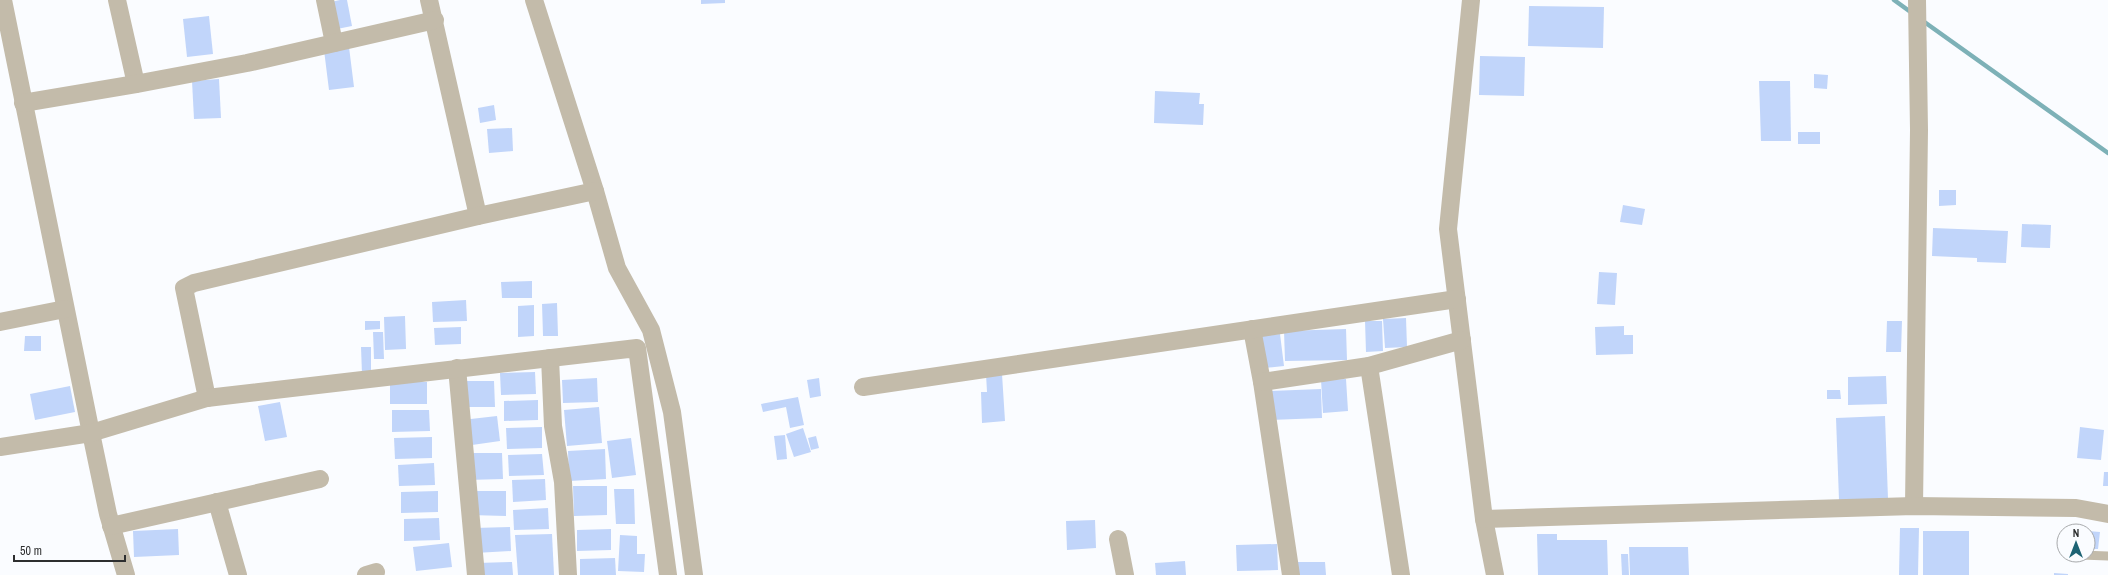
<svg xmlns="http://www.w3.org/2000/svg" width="2108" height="575" viewBox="0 0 2108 575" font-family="'Archivo Narrow',sans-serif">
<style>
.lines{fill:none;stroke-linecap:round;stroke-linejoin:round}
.stream{stroke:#7db1b7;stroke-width:4.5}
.building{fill:#c1d5fa}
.service{stroke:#c3bbaa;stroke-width:9}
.minor{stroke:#c3bbaa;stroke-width:18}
</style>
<rect width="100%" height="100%" fill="#fafcff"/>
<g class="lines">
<!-- stream -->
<g class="stream">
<path d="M1894,0L1912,13"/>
<path d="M1923,21L2108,153"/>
</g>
</g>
<!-- building -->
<g class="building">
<path d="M340,0H347L352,26L332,30L326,3Z"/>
<path d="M701,0H725V3L701,4Z"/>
<path d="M1529,6L1604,7L1603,48L1528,46Z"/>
<path d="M209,16L213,54L187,57L183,19Z"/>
<path d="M349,47L354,87L329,90L324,50Z"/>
<path d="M1480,56L1525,57L1524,96L1479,95Z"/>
<path d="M1814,74L1828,75L1827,89L1814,88Z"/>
<path d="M219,79L221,118L194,119L192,81Z"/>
<path d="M1759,81H1790L1791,141H1761Z"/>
<path d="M1155,91L1200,93L1199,104H1204L1203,125L1154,123Z"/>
<path d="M494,105L496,120L480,123L478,108Z"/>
<path d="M512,128L513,151L489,153L487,129Z"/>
<rect x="1798" y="132" width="22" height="12"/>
<path d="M1939,190H1956V205L1939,206Z"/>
<path d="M1623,205L1645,209L1642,225L1620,222Z"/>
<path d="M2022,224L2051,225L2050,248L2021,247Z"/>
<path d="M1933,228L2008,231L2006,263L1977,262V258L1932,256Z"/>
<path d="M1599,272L1617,273L1615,305L1597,304Z"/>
<path d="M532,281V298H502L501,282Z"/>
<path d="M466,300L467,321L433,322L432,302Z"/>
<path d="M557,303L558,336H543L542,304Z"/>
<path d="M534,305V336L518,337V306Z"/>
<path d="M405,316L406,349L385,350L384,317Z"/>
<path d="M1406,318L1407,347L1385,348L1383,319Z"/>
<path d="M365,321H380V329L365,330Z"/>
<path d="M1365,321H1382L1383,351L1366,352Z"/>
<path d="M1887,321H1902L1901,352H1886Z"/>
<path d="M1624,326V335H1633V354L1596,355L1595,327Z"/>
<path d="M461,327V344L435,345L434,328Z"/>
<path d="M1346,329L1347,360L1285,361L1284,331Z"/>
<path d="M373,332H383L384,359H374Z"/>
<path d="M1280,334L1284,366L1264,368L1260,336Z"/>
<path d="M25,336H41V351H24Z"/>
<path d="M361,347H371V373L362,374Z"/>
<path d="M535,372L536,394L501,395L500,373Z"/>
<path d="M986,374H1002L1005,421L982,423L981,392H987Z"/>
<path d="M1886,376L1887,404L1848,405V377Z"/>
<path d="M597,378L598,402L563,403L562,380Z"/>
<path d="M819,378L821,396L810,398L807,380Z"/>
<path d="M1346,379L1348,411L1323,413L1321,380Z"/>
<path d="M460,381H494L495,407H461Z"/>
<rect x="390" y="382" width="37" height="22"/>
<path d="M70,386L75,412L35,420L30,394Z"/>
<path d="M1321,389L1322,418L1270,420L1269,391Z"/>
<path d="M1827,390H1840L1841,399H1827Z"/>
<path d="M798,397L804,425L790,428L786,407L763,412L761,404Z"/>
<path d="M538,400V420L504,421V401Z"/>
<path d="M280,402L287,437L265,441L258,406Z"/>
<path d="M599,407L602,443L567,446L564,410Z"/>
<path d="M392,410H429L430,431L392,432Z"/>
<path d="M497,416L500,441L465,446L462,420Z"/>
<path d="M1885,416L1888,499L1839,500L1836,418Z"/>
<path d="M542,427V448L507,449L506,428Z"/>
<path d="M2080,427L2104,430L2101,460L2077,458Z"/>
<path d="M803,428L811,452L794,457L786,434Z"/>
<path d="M785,435L787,459L777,460L774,436Z"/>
<path d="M816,436L819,448L811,450L808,438Z"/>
<path d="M432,437V458L395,459L394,438Z"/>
<path d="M631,438L636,475L612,478L607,441Z"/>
<path d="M605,449L606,479L569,481L568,451Z"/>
<path d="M467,453H502L503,479L467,480Z"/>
<path d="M542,454L544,475L509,476L508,455Z"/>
<path d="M434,463L435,485L399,486L398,465Z"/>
<path d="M2104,472H2108V486H2103Z"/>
<path d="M545,479L546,500L513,502L512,480Z"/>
<path d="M573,486H607V515L574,516Z"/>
<path d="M614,489H634L635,524H616Z"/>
<path d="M438,491V512L401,513V492Z"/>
<path d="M470,491H506V516L470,515Z"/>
<path d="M548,508L549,529L514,530L513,510Z"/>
<path d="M439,518L440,540L404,541V519Z"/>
<path d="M1095,520L1096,548L1067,550L1066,521Z"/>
<path d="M510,527L511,551L475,553L474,528Z"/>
<path d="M1900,528H1919L1918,575H1899Z"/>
<path d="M178,529L179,555L134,557L133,531Z"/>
<path d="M611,529V550L577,551V530Z"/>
<rect x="1923" y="531" width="46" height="44"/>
<path d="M2088,531L2100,532L2098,549H2088Z"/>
<path d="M552,534L554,575H518L515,535Z"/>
<path d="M1537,534H1557V540H1607L1608,575H1538Z"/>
<path d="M620,535L637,536V554H645L644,572L618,571Z"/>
<path d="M449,543L452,567L416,571L413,547Z"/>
<path d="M1277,544L1278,570L1237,571L1236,545Z"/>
<path d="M1629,547H1688L1689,575H1630Z"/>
<path d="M1621,554H1628L1629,575H1622Z"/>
<path d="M615,558L616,575H580V559Z"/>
<path d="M1185,561L1186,575H1156L1155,563Z"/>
<path d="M512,562L513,575H477V563Z"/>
<path d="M1296,562H1325L1326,575H1296Z"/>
<path d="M2054,573L2068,574V575H2054Z"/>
</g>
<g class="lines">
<!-- service -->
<path class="service" d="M2081,555L2108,556"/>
<!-- minor -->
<g class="minor">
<path d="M3,0L91,433L108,514L126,575"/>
<path d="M117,0L136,84"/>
<path d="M325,0L334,43"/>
<path d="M429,0L478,216"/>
<path d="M534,0L595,191L617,268L651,330L672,412L694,575"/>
<path d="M1471,0L1448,229L1484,519L1495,575"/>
<path d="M23,103L136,84L247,63L435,20"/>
<path d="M0,322L65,309"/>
<path d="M1252,329L1262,382L1291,575"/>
<path d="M550,358L553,426L563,482L568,575"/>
<path d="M1369,366L1401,575"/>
<path d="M457,368L476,575"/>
<path d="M1262,382L1369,366L1462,340"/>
<path d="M863,387L1457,299"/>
<path d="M207,398L184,288L194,283L478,216L595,191"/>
<path d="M0,447L91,433L207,398L637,348L668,575"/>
<path d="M217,502L238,575"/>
<path d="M1914,506L1919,130L1917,0"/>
<path d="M1484,519L1914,506L2076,508L2108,514"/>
<path d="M111,526L320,479"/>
<path d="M1118,539L1125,575"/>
<path d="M366,575L376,572"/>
</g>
</g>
<!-- north arrow -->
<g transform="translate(2076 543)"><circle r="19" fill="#fafcff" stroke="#a8aaac"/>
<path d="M0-3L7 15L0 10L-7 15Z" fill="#1d6374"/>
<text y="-6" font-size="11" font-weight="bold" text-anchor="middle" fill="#2d2e2f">N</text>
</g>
<!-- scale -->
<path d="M14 555v6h111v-6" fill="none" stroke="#2d2e2f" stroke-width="2"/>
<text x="20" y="555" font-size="12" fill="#2d2e2f" stroke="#fafcff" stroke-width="3" paint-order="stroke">50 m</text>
</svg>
